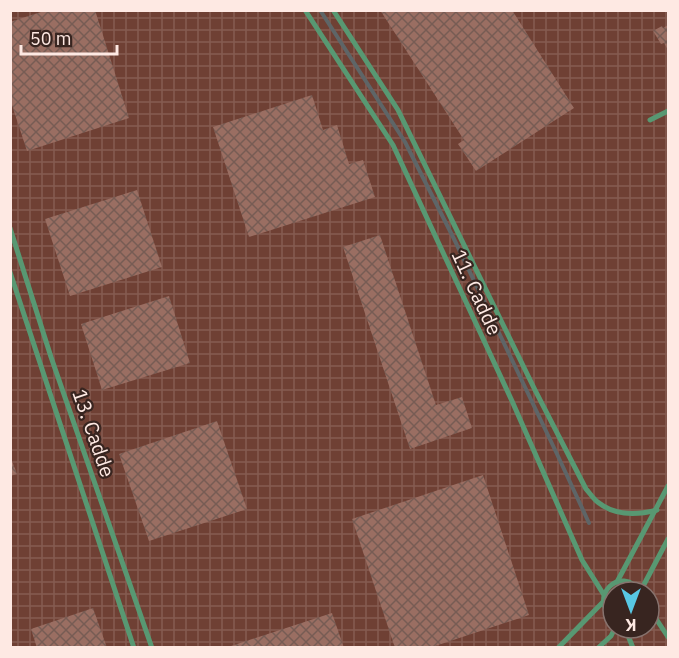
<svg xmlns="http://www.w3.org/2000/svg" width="679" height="658" viewBox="0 0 679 658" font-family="'IBM Plex Sans',sans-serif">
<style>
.industrial{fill:url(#industrial-grid);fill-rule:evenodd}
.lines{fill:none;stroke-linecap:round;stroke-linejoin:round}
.stream{stroke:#5e6567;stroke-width:4}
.building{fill:url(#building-cross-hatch)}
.lane{stroke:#589872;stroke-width:5}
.labels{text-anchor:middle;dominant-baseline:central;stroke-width:4.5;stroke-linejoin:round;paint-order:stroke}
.street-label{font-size:20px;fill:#fee9e3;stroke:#382520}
</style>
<defs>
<pattern id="industrial-grid" width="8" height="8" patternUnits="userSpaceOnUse" patternTransform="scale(1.5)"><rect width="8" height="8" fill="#6f4034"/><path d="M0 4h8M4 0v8" fill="none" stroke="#855c51"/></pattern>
<pattern id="building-cross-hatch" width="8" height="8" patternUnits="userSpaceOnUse" patternTransform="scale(1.5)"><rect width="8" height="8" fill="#9a6e62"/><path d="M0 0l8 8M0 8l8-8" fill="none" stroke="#775c54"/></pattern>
</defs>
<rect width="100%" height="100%" fill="#60382d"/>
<!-- industrial -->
<path class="industrial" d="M10,11H668V647H11ZM613,592H649V628H613Z"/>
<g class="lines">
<!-- stream -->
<path class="stream" d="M320,10L405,142L454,239L557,454L589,523"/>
</g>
<!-- building -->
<g class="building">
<path d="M47,10H95L129,118L27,151L10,99V22Z"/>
<path d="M380,10H512L574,108L476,171L458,144L464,140Z"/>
<path d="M668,25V50L664,43L661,44L653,31L662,26L663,28Z"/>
<path d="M312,95L323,130L337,125L349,164L363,160L375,197L249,237L213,127Z"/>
<path d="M137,190L162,267L70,296L45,219Z"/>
<path d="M380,235L436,405L462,397L472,428L410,449L343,247Z"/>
<path d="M169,296L190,363L102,390L81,324Z"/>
<path d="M217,421L247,509L149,541L119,454Z"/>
<path d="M10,456L17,474L10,476Z"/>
<path d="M483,475L529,615L429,648H395L352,519Z"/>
<path d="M93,608L107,648H37L31,629Z"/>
<path d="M332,613L344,648H228V647Z"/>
</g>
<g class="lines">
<!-- lane -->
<g class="lane">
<path d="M305,10L393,145L512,401L582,560L604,595"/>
<path d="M333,10L398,110L535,390L586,489C590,493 594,500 599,503C616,516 638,515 657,510"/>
<path d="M650,120L668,111"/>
<path d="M10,228L51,357L152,648"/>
<path d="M10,272L134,648"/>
<path d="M617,582L668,486"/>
<path d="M640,592L668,539"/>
<path d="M649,608L668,637"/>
<path d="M613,617C587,598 621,563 640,592"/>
<path d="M625,628L633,648"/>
<path d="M558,648L603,602"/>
<path d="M598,648L611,636L615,628"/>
</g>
</g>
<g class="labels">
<!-- street labels -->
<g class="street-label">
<text transform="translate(477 292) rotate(65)">11. Cadde</text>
<text transform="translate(94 433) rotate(71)">13. Cadde</text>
</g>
</g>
<!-- border -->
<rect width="679" height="658" fill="none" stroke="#fee9e3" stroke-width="24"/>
<!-- north arrow -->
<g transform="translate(631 610) rotate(180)"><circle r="28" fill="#382520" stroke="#87736e" stroke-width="1.5"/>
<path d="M0-4.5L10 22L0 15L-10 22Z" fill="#58c8e4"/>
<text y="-9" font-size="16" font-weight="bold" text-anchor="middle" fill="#fee9e3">K</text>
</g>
<!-- scale -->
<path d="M21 45v9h96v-9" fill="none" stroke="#fee9e3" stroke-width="3"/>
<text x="30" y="45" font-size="18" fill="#fee9e3" stroke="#382520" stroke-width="4.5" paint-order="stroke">50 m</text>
</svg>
